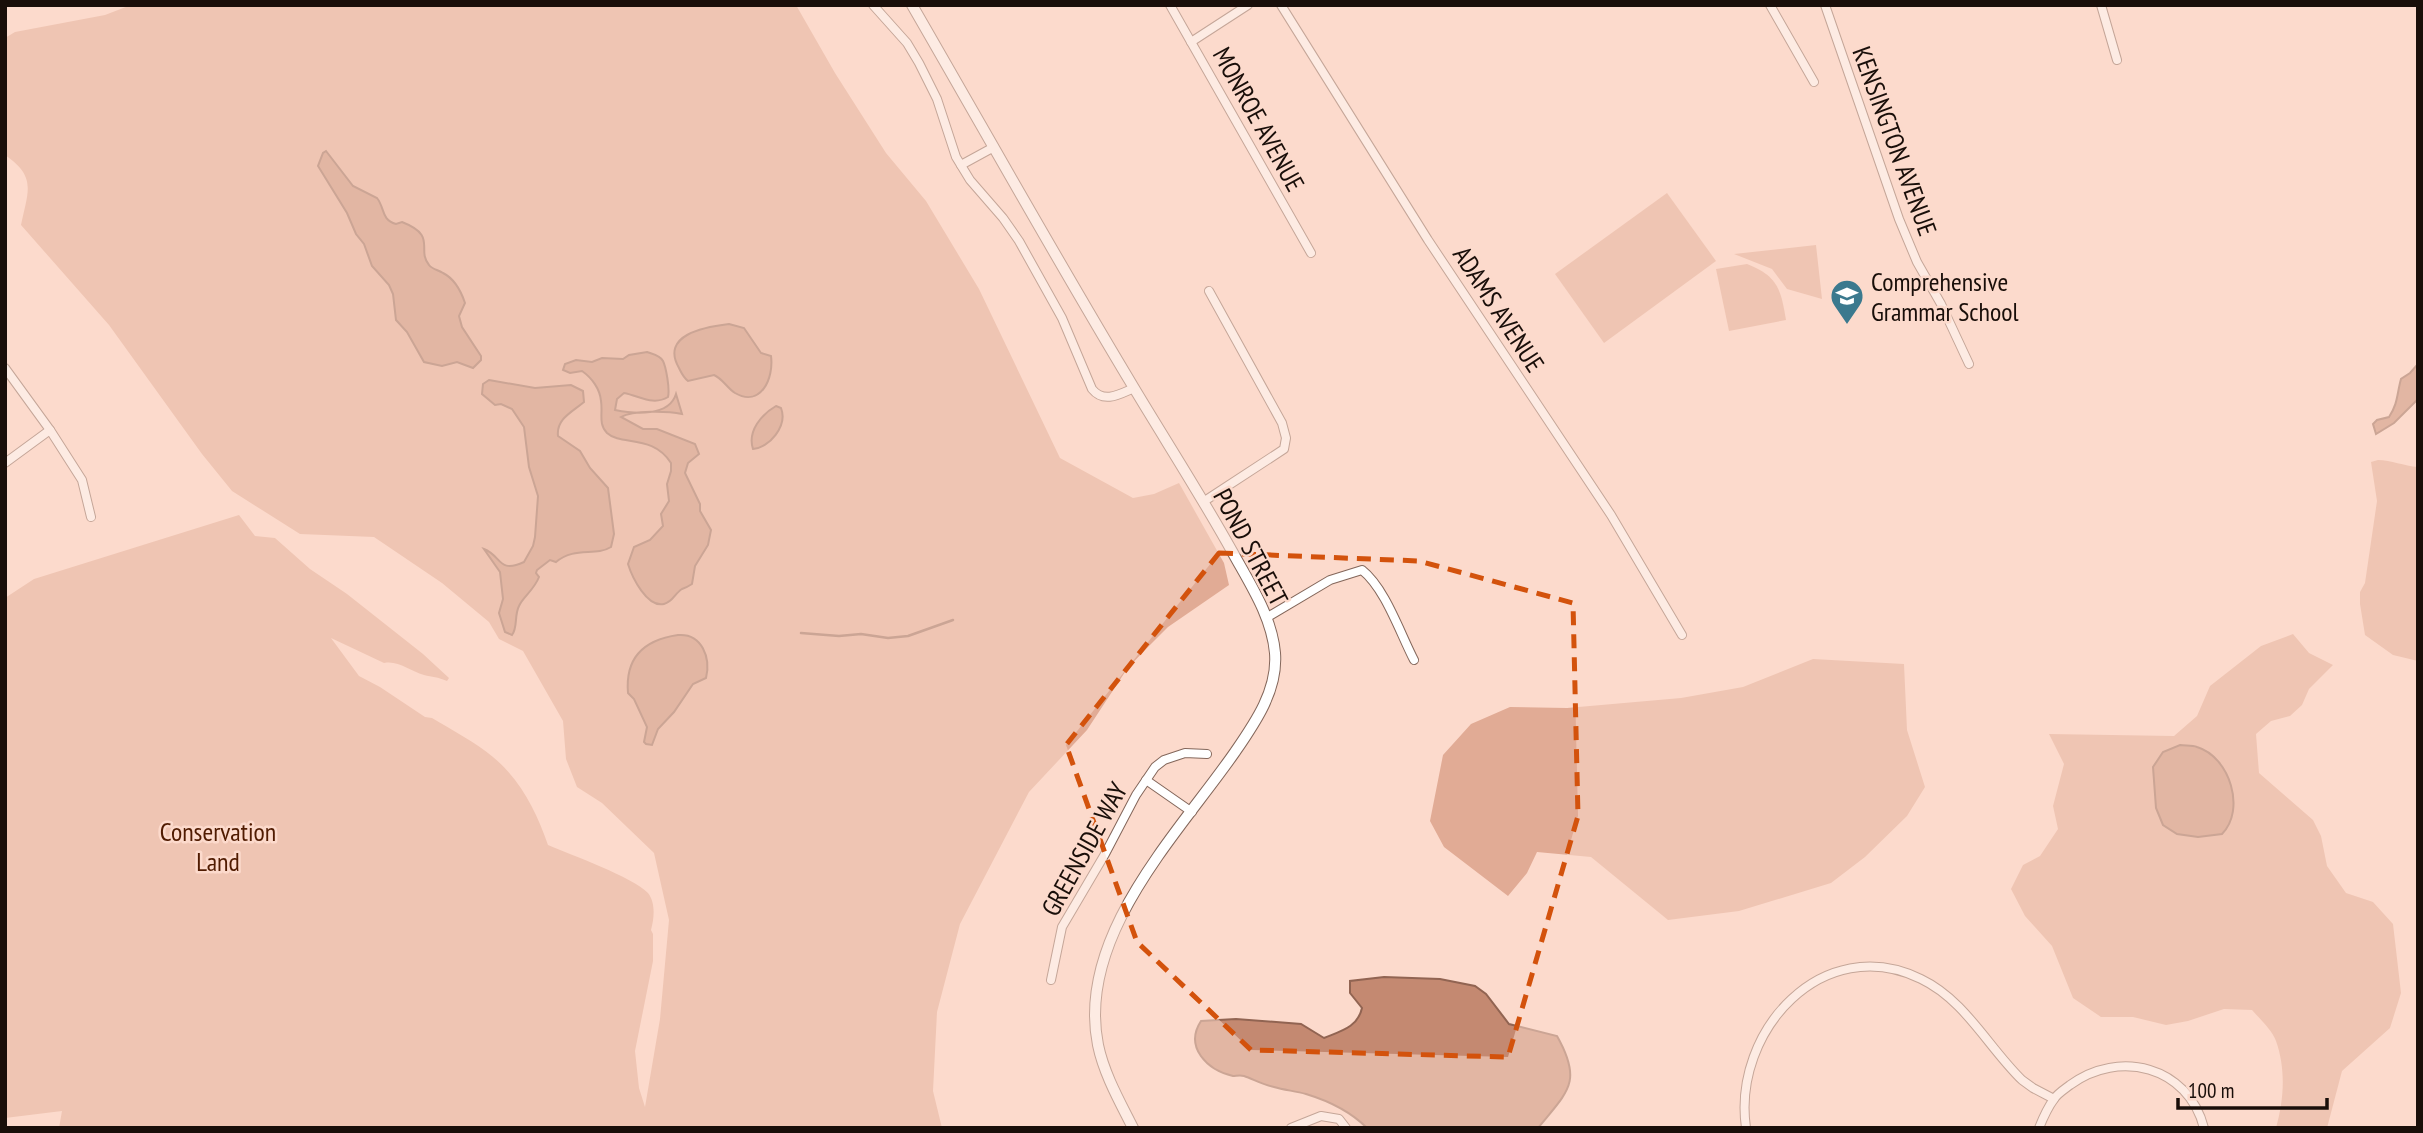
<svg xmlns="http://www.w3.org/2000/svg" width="2423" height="1133" viewBox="0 0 2423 1133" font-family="'PT Sans Narrow',sans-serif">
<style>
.green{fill:#e1ab95}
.water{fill:#c48971;stroke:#916452;stroke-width:2}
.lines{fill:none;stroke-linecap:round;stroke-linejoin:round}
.stream{stroke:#916452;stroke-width:2.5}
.minor-casing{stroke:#83665a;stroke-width:10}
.tertiary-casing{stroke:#83665a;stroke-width:12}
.minor{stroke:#fff;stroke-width:8}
.tertiary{stroke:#fff;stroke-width:10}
.marked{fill:none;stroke:#d3520c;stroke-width:5;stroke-dasharray:14 9;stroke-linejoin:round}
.labels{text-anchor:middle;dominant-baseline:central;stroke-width:5;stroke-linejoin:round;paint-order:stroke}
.street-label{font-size:26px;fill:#190e09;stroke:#fcdacc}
.poi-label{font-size:26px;fill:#190e09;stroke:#fcdacc;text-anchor:start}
.park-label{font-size:26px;fill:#501b01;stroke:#fcdacc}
</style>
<rect width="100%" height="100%" fill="#fcdacc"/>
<!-- green -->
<g class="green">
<path d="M131,5H796L835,73L886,153L926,201L979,289L1060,458L1133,498L1154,494L1179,483L1224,563L1229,585L1168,627L1144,651L1127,669L1087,730L1029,792L960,924L937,1012L933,1091L942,1128H59L62,1111L5,1118V598L34,579L239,515L255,536L275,538L310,569L347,594L423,654L449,678L447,681C438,677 432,677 424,675C410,671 398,660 384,663L331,638L359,676L380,687L425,717L432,718C452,730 475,742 493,757C520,779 537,812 548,845C571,855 633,877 648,893C656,903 654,919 651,930L653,934V961L635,1051L639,1088L645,1107L660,1019L669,920L654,853L602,803L577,787L566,759L563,721L523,651L499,639L489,622L442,583L374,537L300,534L232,491L202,454L109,325L21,225C28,191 37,177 5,155V38L15,32L105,15Z"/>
<path d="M1667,193L1716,261L1604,343L1555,274Z"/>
<path d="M1816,245L1822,299L1787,289L1772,269L1734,254Z"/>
<path d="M1747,264C1778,276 1781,290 1786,320L1729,331L1716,269Z"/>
<path d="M2378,460C2391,460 2404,466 2418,467V661L2393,655L2365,635L2360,604V592L2365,583L2377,501L2371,462Z"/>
<path d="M2293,634L2309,653L2333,665L2309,689L2302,705L2290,716L2271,721L2256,734L2259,773L2313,820L2321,836L2327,866L2346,893L2373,902L2393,924L2401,993L2390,1028L2342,1071L2327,1128H2276C2284,1100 2286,1069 2276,1041C2272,1030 2260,1019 2252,1010L2224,1009L2188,1021L2166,1025L2133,1017H2101L2073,998L2052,946L2025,916L2011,889L2023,865L2040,856L2058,829L2053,806L2064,764L2049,734L2174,736L2197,716L2210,686L2261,646Z"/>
<path d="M1813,659L1904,664L1907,730L1925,787L1907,816L1865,857L1831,883L1739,911L1668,920L1591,857L1537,852L1527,873L1508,896L1444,847L1430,821L1443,755L1471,724L1510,707L1567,708L1681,698L1743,687Z"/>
</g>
<!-- water -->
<g class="water">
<path d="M326,151L353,186L377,198C385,208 381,220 396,224L402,222C438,236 416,249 429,265C432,269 438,270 443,273C455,279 461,291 465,303L459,316L462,327L481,356V360L473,368L457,362L442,366L424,362L407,332L396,320L393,294L389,285L372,266L364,244L356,234L347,213L318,166L323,153Z"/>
<path d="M729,324L744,328L761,353L771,356C774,378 761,408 735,393C727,388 723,379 714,375L688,381C683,377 682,374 679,368C660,335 704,327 729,324Z"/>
<path d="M647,352C652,354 660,355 663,361C666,367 670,389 668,397C653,406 640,396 624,393L617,399L615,410C634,414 669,417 676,394L682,414C668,411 633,410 621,417L643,429H657L695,444L699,454L688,463L685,473L700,504V511L711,530L708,545L695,566L692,584C689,586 685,588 682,589C675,593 673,602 664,604C647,608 632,577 628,564L634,547L650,540L663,526L661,514L669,501L667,484L671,471V463C653,434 621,446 607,433C598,424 603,413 601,401C600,389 592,378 582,371L570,373L563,370L565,364L576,360L592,362L602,358L623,359L629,355Z"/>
<path d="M2418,364V399L2394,423L2376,434L2373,424L2377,420L2389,417C2398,404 2397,393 2401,379L2410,373Z"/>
<path d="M489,380L535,388L571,385L583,391L584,402C572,412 556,419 558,436L580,451L590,468L608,488L614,534L611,547C595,557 575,546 556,562L550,560L537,570L536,573L539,577C534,590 523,597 519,606C514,616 518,627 512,635L505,632L499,613L503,599L500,572L484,549C502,556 498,574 524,562L533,546L535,537L538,496L529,467L524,427L512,409L501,404L495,405L482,394L483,384Z"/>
<path d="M776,406L781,408C788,426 769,448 753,449C747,431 762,414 776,406Z"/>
<path d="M678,635C702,633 711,658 706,678L693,684L674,712L658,729L652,745L646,744L644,742L647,727L634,699L628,693C625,658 643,640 678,635Z"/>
<path d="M2180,745C2185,746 2192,745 2197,747C2230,757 2246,810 2222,834L2198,837L2177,834L2163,825L2156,808L2153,767L2163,752Z"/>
<path d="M1384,977L1440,979L1475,986L1486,994L1509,1024L1557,1036C1583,1082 1568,1091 1538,1128H1367C1350,1111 1329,1101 1306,1094C1295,1091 1284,1090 1274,1087C1263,1085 1253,1079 1244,1076C1240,1075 1236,1076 1233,1076C1207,1070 1184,1047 1201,1021L1236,1019L1301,1024L1324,1038C1341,1031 1358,1027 1362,1008L1350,993V981Z"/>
</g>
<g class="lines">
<!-- stream -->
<path class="stream" d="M801,633L839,636L861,634L888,638L908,636L953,620"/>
<defs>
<g id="minor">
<path d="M873,5L907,43L919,63L937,99L956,157L970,180L1003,218L1019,241L1062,318L1092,389C1104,404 1120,394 1134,388"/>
<path d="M1170,5L1311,253"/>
<path d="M1281,5L1428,240L1611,515L1682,635"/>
<path d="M1770,5L1814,82"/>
<path d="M1825,5L1899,219L1917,262L1941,304L1969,364"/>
<path d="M2101,5L2117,60"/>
<path d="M1191,42L1248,5"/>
<path d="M961,165L994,147"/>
<path d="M5,368L50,430L82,480L91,517"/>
<path d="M5,463L50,430"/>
<path d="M1203,502L1284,449L1286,438L1282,423L1209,291"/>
<path d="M1266,618L1330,580L1362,570C1385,588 1400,633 1414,660"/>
<path d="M1146,780L1192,812"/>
<path d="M1051,980L1062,927L1105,854L1136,795L1155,767L1164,760L1185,753L1207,754"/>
<path d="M1291,1128L1321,1116L1339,1119L1346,1128"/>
<path d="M1746,1128C1732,1031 1823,931 1921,979C1965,1000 1988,1047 2022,1080L2033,1088L2054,1099"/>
<path d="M2039,1128C2043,1118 2048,1107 2054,1099C2058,1093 2065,1089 2070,1085C2119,1049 2188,1066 2204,1128"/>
</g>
<path id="tertiary" d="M912,5C986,133 1058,262 1134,388C1167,443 1202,497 1233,553C1250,584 1272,617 1275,653C1278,690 1255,723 1235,752C1178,834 1076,936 1098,1045C1104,1074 1120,1102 1133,1128"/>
</defs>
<!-- minor casing -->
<use href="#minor" class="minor-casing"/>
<!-- tertiary casing -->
<use href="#tertiary" class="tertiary-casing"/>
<!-- minor -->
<use href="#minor" class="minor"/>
<!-- tertiary -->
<use href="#tertiary" class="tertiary"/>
</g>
<!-- marked area -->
<path d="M0 0H2423V1133H0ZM1219,553L1419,561L1573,603L1578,816L1508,1057L1251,1050L1137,942L1066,745Z" fill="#fcdacc" fill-opacity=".55" fill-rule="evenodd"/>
<path class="marked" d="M1219,553L1419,561L1573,603L1578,816L1508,1057L1251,1050L1137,942L1066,745Z"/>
<!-- icons -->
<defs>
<symbol id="school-pin" viewBox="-11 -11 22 30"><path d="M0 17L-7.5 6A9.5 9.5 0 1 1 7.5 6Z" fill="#3b798e" stroke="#fcdacc"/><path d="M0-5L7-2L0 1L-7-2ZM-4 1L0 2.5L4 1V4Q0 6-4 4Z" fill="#fff"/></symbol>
</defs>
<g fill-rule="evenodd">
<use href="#school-pin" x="1828" y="277" width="38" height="52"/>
</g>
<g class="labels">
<!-- street labels -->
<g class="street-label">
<text transform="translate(1259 119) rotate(61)">MONROE AVENUE</text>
<text transform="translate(1895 141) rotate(70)">KENSINGTON AVENUE</text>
<text transform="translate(1499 309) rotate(57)">ADAMS AVENUE</text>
<text transform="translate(1251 547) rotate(62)">POND STREET</text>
<text transform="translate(1084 849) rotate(-61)">GREENSIDE WAY</text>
</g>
<!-- poi labels -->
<g class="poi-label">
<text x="1871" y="281">Comprehensive<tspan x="1871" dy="30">Grammar School</tspan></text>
</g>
<!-- park labels -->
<g class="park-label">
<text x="218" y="831">Conservation<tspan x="218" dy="30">Land</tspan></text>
</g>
</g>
<!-- border -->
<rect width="2423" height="1133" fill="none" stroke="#190e09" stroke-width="14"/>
<!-- scale -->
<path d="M2178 1098v10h149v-10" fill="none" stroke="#190e09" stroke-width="3.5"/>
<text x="2188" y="1098" font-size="21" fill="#190e09" stroke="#fcdacc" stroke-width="5" paint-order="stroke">100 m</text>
</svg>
